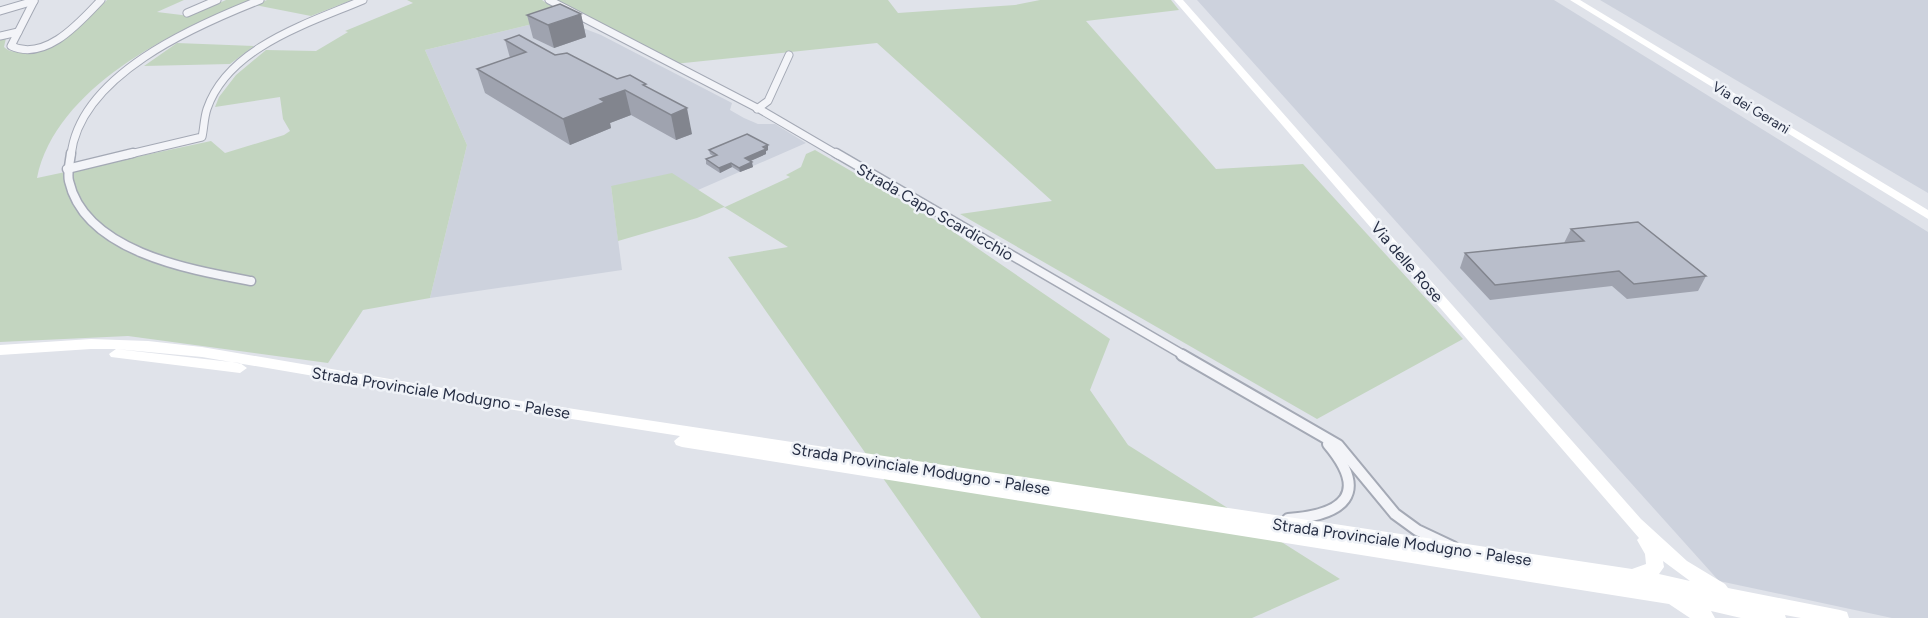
<svg xmlns="http://www.w3.org/2000/svg" width="1928" height="618" viewBox="0 0 1928 618" font-family="Figtree,sans-serif">
<style>
.built{fill:#cdd2dd}
.green{fill:#c3d5c0}
.lines{fill:none;stroke-linecap:round;stroke-linejoin:round}
.street-far2-casing{stroke:#a4a9b5;stroke-width:9}
.street-far1-casing{stroke:#a4a9b5;stroke-width:11}
.street-casing{stroke:#a4a9b5;stroke-width:14}
.street-far2{stroke:#f3f4f8;stroke-width:7}
.street-far1{stroke:#f3f4f8;stroke-width:8}
.street{stroke:#f3f4f8;stroke-width:10}
.secondary{fill:#fff;fill-rule:evenodd}
.wall{fill:#9fa3af}
.shaded-wall{fill:#82858e}
.building{fill:#b9becb;stroke:#82858e;stroke-width:1.5}
.labels{text-anchor:middle;dominant-baseline:central;stroke-width:5;stroke-linejoin:round;paint-order:stroke}
.far-street-label{font-size:14px;fill:#262e44;stroke:#eff2f7}
.street-label{font-size:16px;fill:#262e44;stroke:#eff2f7}
</style>
<rect width="100%" height="100%" fill="#e0e3ea"/>
<!-- built -->
<g class="built">
<path d="M1197,0H1554L1928,232V618H1892L1719,581Z"/>
<path d="M1600,0H1928V193Z"/>
<path d="M557,18L601,35L732,103L730,110L744,118L758,124H775L806,143L698,190L611,186L622,270L430,298L467,145L425,50Z"/>
</g>
<!-- green -->
<g class="green">
<path d="M107,0H184L157,12L190,16L226,0H251C172,31 56,87 37,178L211,141L225,153L284,135L290,131L283,119L280,97L215,107L219,97L236,75L266,50L316,51L348,32L345,31L413,3L407,0H542L560,12L557,18L425,50L467,145L430,298L363,310L328,363L128,336L0,342V39L6,38L4,47C10,53 18,52 26,51C65,48 81,26 107,0Z"/>
<path d="M267,0H352L311,16L255,5Z"/>
<path d="M556,0H888L898,13L1015,5L1040,0H1171L1179,10L1086,21L1216,169L1303,164L1463,339L1317,419L960,214L1052,201L877,43L674,64Z"/>
<path d="M177,43L254,46L230,64L144,66Z"/>
<path d="M815,150L942,224L1110,339L1090,390L1128,445L1340,579L1252,618H981L728,257L788,247L724,207L697,218L618,241L611,186L672,173L725,207L790,177L786,175L801,167L806,154Z"/>
</g>
<g class="lines">
<defs>
<g id="street-far2">
<path d="M31,0L34,1L11,46C46,62 80,22 101,0"/>
<path d="M549,0L761,110L838,155"/>
<path d="M0,11L34,1"/>
<path d="M187,13L217,0"/>
<path d="M0,36L18,32"/>
<path d="M757,109L768,101L789,55"/>
<path d="M71,155C80,75 194,26 260,0"/>
<path d="M126,155L202,137C204,128 204,118 207,109C228,47 309,23 363,0"/>
</g>
<g id="street-far1">
<path d="M71,153C70,162 67,173 69,181C85,252 191,270 251,281"/>
<path d="M836,153L1185,356"/>
<path d="M67,169L133,153"/>
</g>
<g id="street">
<path d="M1182,355L1338,445L1395,514L1417,530L1453,547"/>
<path d="M1288,519C1344,515 1370,494 1328,444"/>
</g>
</defs>
<!-- street-far2 casing -->
<use href="#street-far2" class="street-far2-casing"/>
<!-- street-far1 casing -->
<use href="#street-far1" class="street-far1-casing"/>
<!-- street casing -->
<use href="#street" class="street-casing"/>
<!-- street-far2 -->
<use href="#street-far2" class="street-far2"/>
<!-- street-far1 -->
<use href="#street-far1" class="street-far1"/>
<!-- street -->
<use href="#street" class="street"/>
<!-- secondary -->
<g class="secondary">
<path d="M1174,0H1183L1641,519L1687,561L1725,584L1728,588L1840,610L1847,612L1849,618H1801L1785,615L1786,618H1741L1711,611L1715,618H1690L1669,604L682,447L676,445L674,441L680,436L501,408L202,357L116,349L240,363L247,368L240,373L111,357L109,354L116,349H91L0,355V345L91,339L148,341L202,347L501,398L1632,569L1646,564L1645,554L1637,540L1639,538ZM1663,561L1690,581L1659,574L1664,567Z"/>
<path d="M1570,0H1580L1928,210V219Z"/>
</g>
</g>
<!-- wall -->
<g class="wall">
<path d="M581,14L586,37L554,48L533,38L527,15Z"/>
<path d="M505,40L555,55L617,79L647,87L692,134L676,140L631,115L610,123L611,128L570,145L485,93L477,69L510,58Z"/>
<path d="M709,150H768L766,151V154L750,161L753,167L740,172L732,167L720,173L706,164V159L713,156L710,154Z"/>
<path d="M1571,229L1706,276L1698,291L1627,299L1612,286L1490,300L1460,268L1465,253L1564,243Z"/>
</g>
<!-- shaded-wall -->
<g class="shaded-wall">
<path d="M581,14L586,37L554,48L548,25Z"/>
<path d="M625,90L631,115L610,123L611,128L570,145L563,119L600,99Z"/>
<path d="M687,108L692,134L676,140L671,115Z"/>
<path d="M768,145V150L766,151V154L746,163L745,158Z"/>
<path d="M752,162L753,167L740,172L739,168Z"/>
<path d="M731,163L732,167L720,173L719,168Z"/>
</g>
<!-- building -->
<g class="building">
<path d="M560,4L581,14L548,25L527,15Z"/>
<path d="M519,35L555,55L567,53L617,79L630,75L646,84L643,85L687,108L671,115L625,90L600,99L605,102L563,119L477,69L526,52L505,40Z"/>
<path d="M747,134L768,145L763,147L766,149L745,158L752,162L739,168L731,163L719,168L706,159L717,155L709,150Z"/>
<path d="M1638,222L1706,276L1634,284L1619,271L1495,285L1465,253L1584,241L1571,229Z"/>
</g>
<g class="labels">
<!-- far-street labels -->
<g class="far-street-label">
<text transform="translate(1751 108) rotate(31)">Via dei Gerani</text>
</g>
<!-- street labels -->
<g class="street-label">
<text transform="translate(935 212) rotate(30)">Strada Capo Scardicchio</text>
<text transform="translate(1407 262) rotate(49)">Via delle Rose</text>
<text transform="translate(441 393) rotate(9)">Strada Provinciale Modugno - Palese</text>
<text transform="translate(921 469) rotate(9)">Strada Provinciale Modugno - Palese</text>
<text transform="translate(1402 542) rotate(8)">Strada Provinciale Modugno - Palese</text>
</g>
</g>
</svg>
